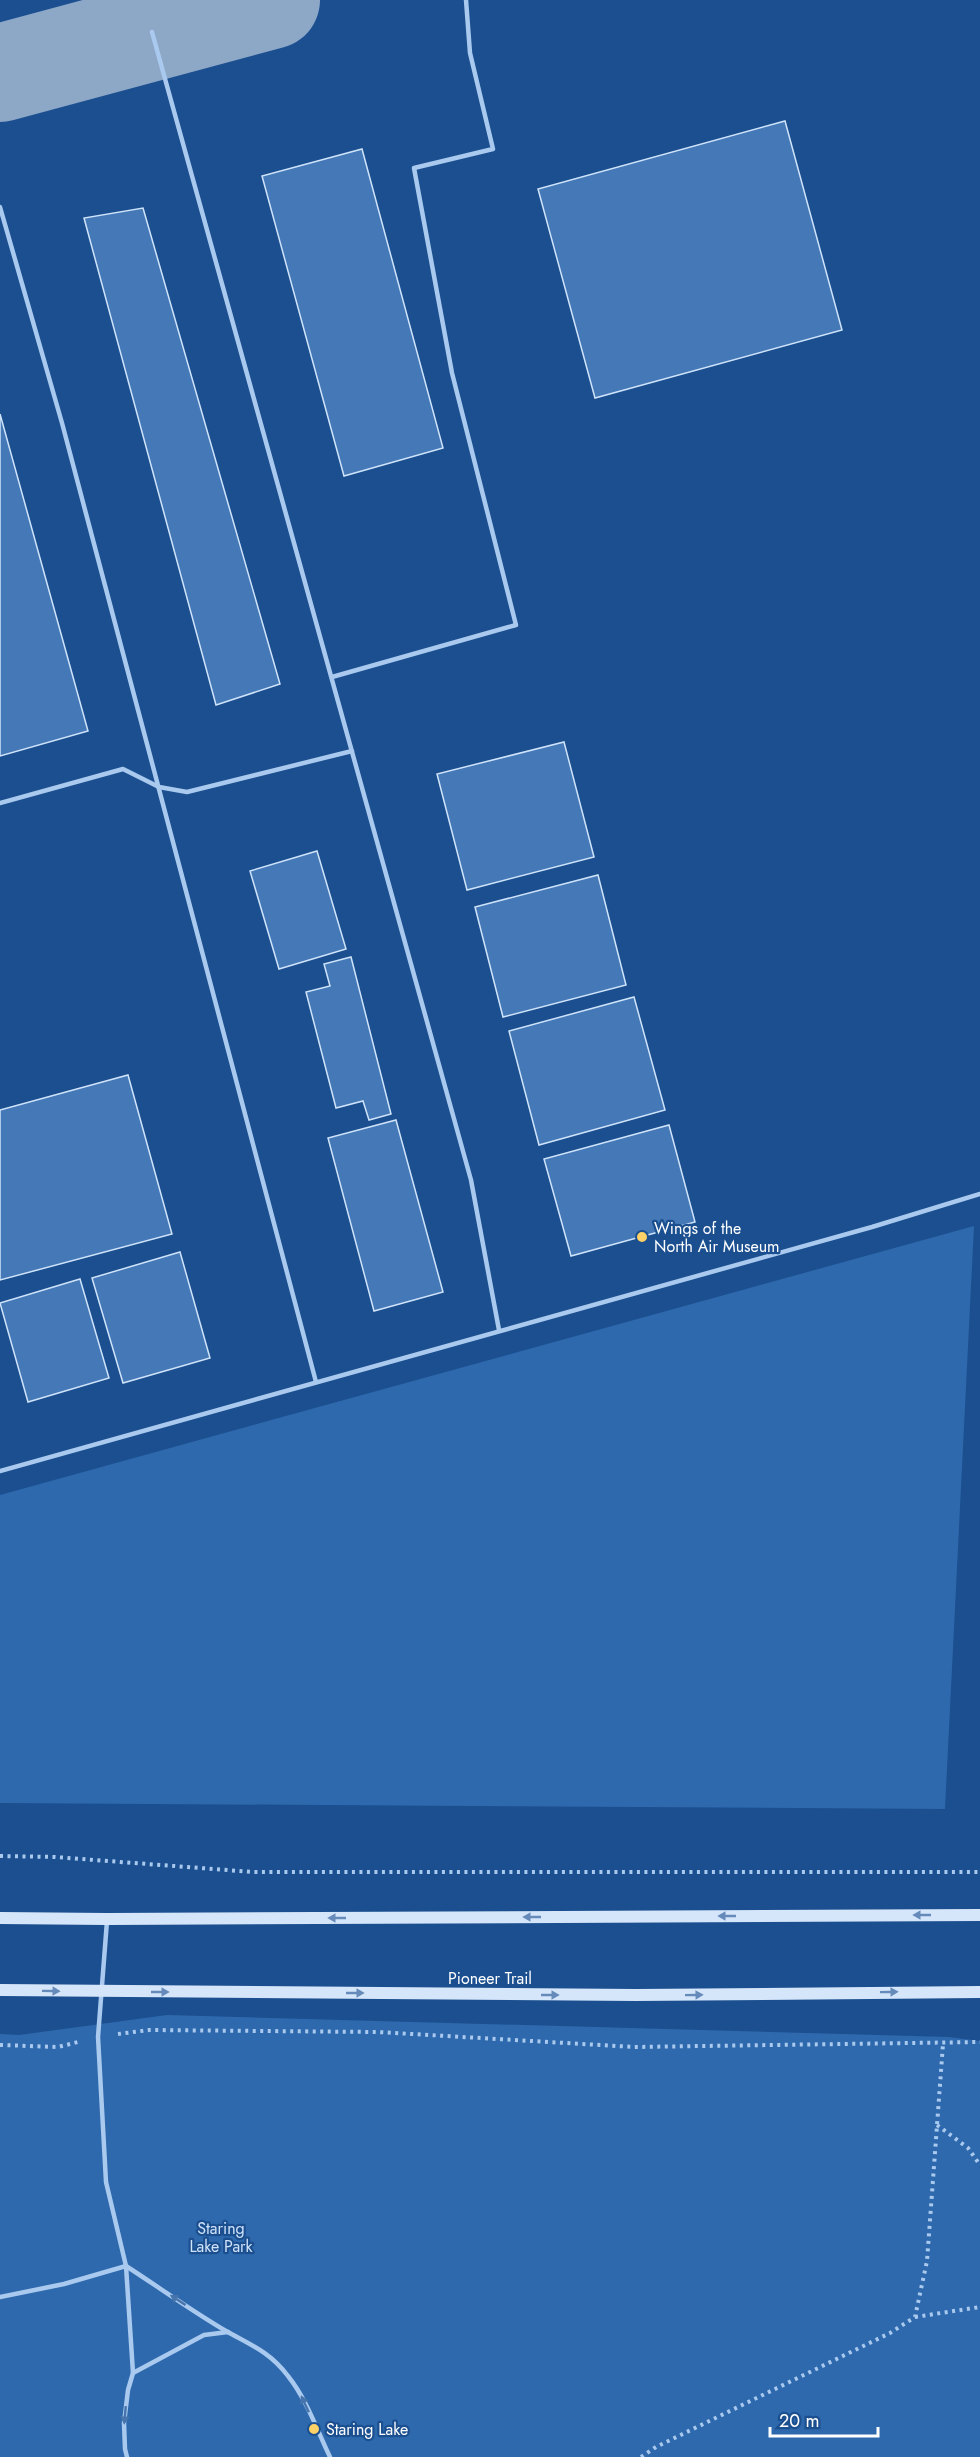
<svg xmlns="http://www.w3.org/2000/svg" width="980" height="2457" viewBox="0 0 980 2457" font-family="Jost,sans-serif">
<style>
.green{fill:#2e69ad}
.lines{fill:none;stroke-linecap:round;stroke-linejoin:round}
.taxiway{stroke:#8da7c7;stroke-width:98}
.building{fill:#4478b7;stroke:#cfe3fa;stroke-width:1.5}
.path{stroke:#a9c9ee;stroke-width:4;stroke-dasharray:3 4.5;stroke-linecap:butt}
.service{stroke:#a9c9ee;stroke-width:4.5}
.secondary{stroke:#d6e6fa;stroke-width:12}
.oneway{fill:#668bba}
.oneway2{fill:#4674ac}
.poi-dot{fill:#ffd166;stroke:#1b4f8f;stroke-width:2}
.labels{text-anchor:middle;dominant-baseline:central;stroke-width:4.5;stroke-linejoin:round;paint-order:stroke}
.poi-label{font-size:16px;fill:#fff;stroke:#1b4f8f;text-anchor:start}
.street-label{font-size:16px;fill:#fff;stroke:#1b4f8f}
.park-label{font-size:16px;fill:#cfe3fa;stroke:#1b4f8f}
</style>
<rect width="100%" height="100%" fill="#1b4f8f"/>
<!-- green -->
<g class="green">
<path d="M974,1226L945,1809L0,1803V1495Z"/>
<path d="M167,2015L949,2037L980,2041V2457H0V2034L19,2035Z"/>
</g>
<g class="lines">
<!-- taxiway -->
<path class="taxiway" d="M0,73L271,0"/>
</g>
<!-- building -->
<g class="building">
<path d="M785,121L842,330L595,398L538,189Z"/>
<path d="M362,149L443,448L344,476L262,176Z"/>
<path d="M143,208L280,684L216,705L84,218Z"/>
<path d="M0,414L88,731L0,756Z"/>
<path d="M564,742L594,857L467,890L437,774Z"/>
<path d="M317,851L346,949L279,969L250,871Z"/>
<path d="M598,875L626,985L503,1017L475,907Z"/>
<path d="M351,957L391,1114L369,1120L363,1101L336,1108L306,992L330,986L324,964Z"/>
<path d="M634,997L665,1110L539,1145L509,1031Z"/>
<path d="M128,1075L172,1234L0,1280V1110Z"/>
<path d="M396,1120L443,1292L374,1311L328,1138Z"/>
<path d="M669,1125L695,1222L571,1256L544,1159Z"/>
<path d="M180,1252L210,1358L123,1383L92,1278Z"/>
<path d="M80,1279L109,1378L28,1402L0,1303Z"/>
</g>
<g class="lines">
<!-- path -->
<g class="path">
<path d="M0,1856L55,1857L253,1872H980"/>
<path d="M118,2034L149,2030L378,2032L634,2047L980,2042"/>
<path d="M0,2045L58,2047L78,2042"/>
<path d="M937,2125L968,2148L980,2165"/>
<path d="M915,2317L980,2307"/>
<path d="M641,2457L656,2447L890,2333L915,2317L927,2261L943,2044"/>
</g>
<!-- service -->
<g class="service">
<path d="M152,32L471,1180L499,1330"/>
<path d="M0,207L62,423L316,1382"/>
<path d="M332,677L516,625L452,373L414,168L493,149L470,53L466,0"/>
<path d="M0,803L123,769L159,787L187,792L352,751"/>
<path d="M0,1471L872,1227L980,1194"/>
<path d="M107,1921L98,2037L106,2182L126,2266L133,2373L128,2390L124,2423L125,2449L127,2457"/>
<path d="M0,2297L64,2284L126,2266C160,2288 192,2311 226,2331C251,2345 270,2352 288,2376C307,2400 317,2430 330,2457"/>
<path d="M133,2373L204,2335L228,2332"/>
</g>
<!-- secondary -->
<g class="secondary">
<path d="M0,1918L107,1919L980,1915"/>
<path d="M0,1990L636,1995L980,1992"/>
</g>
</g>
<!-- one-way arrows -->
<defs><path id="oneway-solid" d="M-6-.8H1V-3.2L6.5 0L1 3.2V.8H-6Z" transform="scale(1.5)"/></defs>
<g class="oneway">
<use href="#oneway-solid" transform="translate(922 1915) rotate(180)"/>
<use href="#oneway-solid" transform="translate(727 1916) rotate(180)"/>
<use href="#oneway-solid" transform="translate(532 1917) rotate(180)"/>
<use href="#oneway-solid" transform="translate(337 1918) rotate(180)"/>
<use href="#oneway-solid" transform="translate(51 1991) rotate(1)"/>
<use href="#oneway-solid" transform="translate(160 1992)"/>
<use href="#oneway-solid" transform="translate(889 1992) rotate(-1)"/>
<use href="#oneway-solid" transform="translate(355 1993)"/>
<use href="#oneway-solid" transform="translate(550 1995)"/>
<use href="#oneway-solid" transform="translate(694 1995) rotate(-1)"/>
</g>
<g class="oneway2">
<use href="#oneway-solid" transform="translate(178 2300) rotate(-147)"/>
<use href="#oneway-solid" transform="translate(305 2404) rotate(-115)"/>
<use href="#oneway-solid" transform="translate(125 2415) rotate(95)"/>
</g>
<!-- markers -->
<g class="poi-dot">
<circle cx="642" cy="1237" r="6"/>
<circle cx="314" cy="2429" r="6"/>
</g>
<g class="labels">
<!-- poi labels -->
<g class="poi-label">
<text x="654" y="1228">Wings of the<tspan x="654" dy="18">North Air Museum</tspan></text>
<text x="326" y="2429">Staring Lake</text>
</g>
<!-- street labels -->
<g class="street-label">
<text x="490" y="1978">Pioneer Trail</text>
</g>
<!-- park labels -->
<g class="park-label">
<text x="221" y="2228">Staring<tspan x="221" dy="18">Lake Park</tspan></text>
</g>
</g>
<!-- scale -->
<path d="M770 2427v9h108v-9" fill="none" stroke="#ffffff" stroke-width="3"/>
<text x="779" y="2427" font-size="18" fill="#ffffff" stroke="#1b4f8f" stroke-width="4.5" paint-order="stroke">20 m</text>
</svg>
